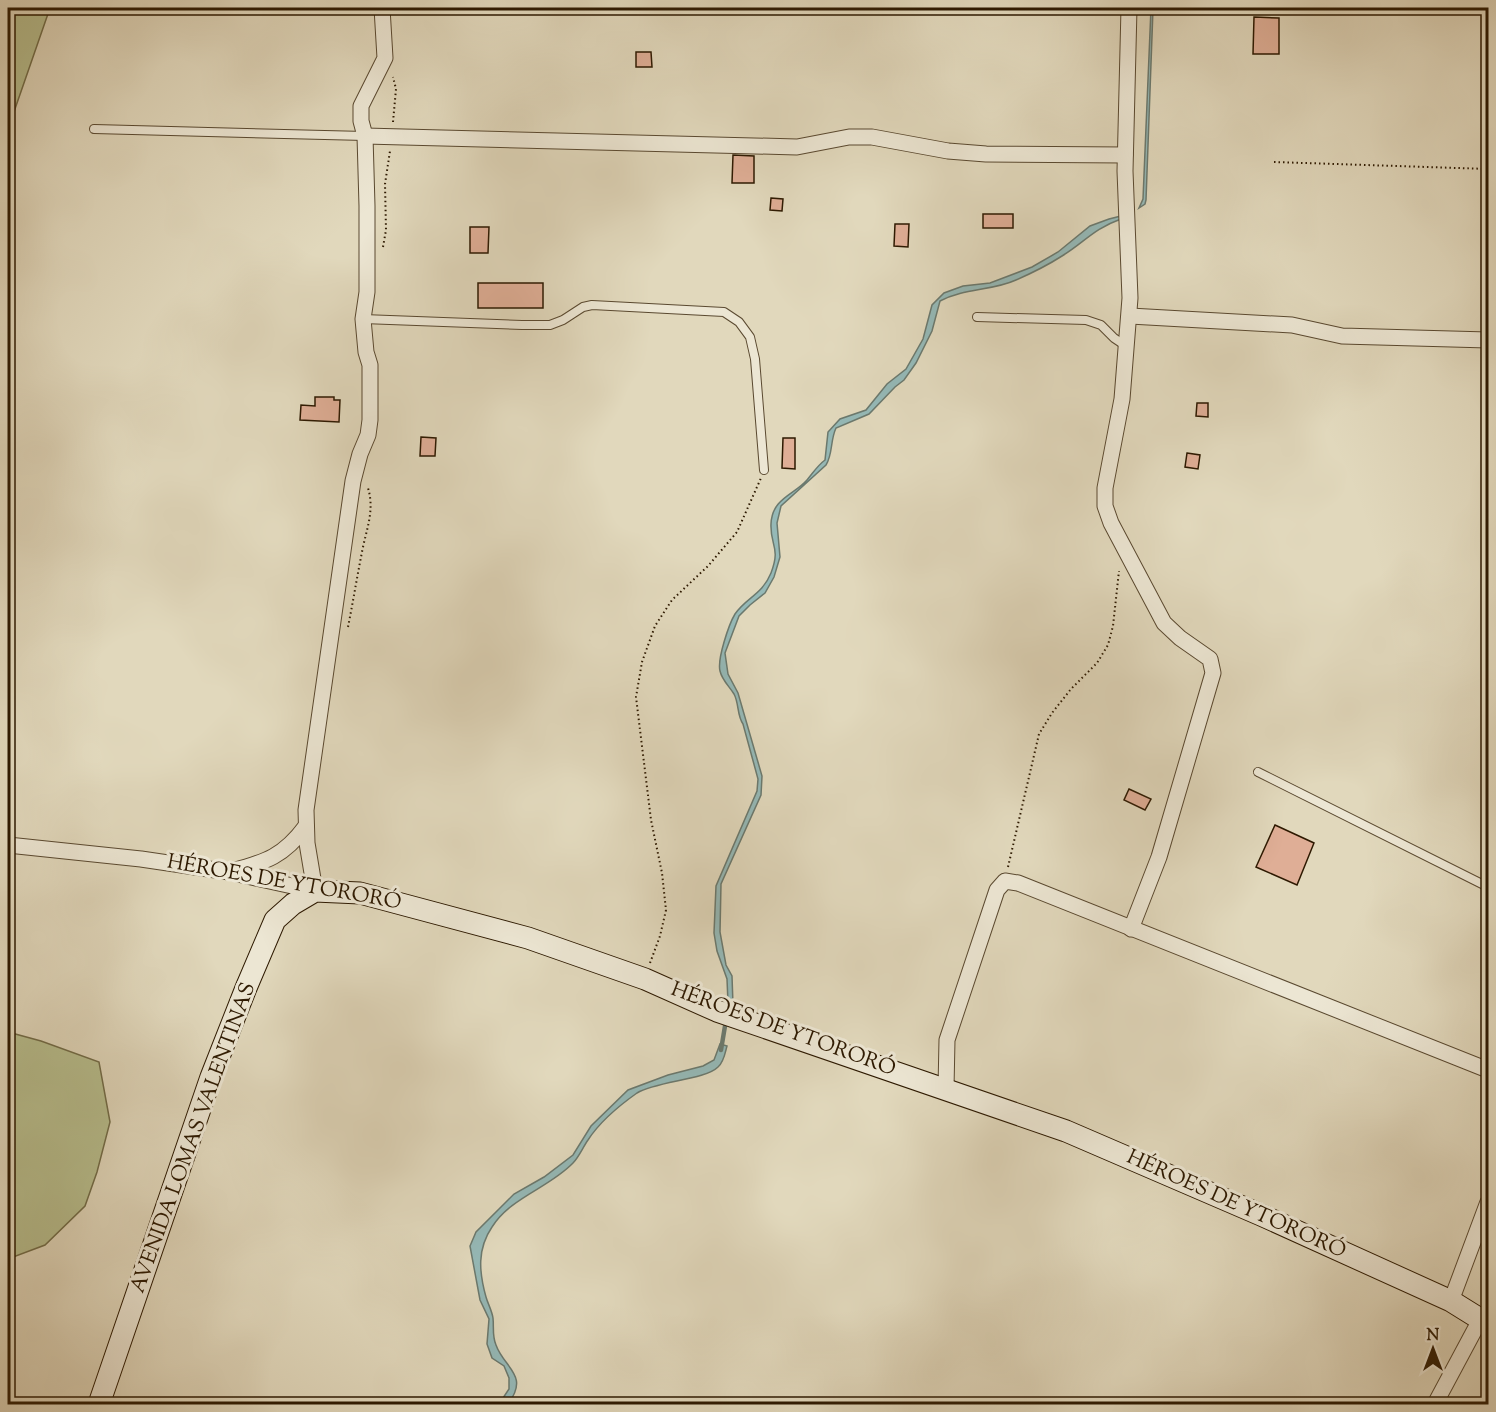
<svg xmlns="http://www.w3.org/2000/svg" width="1496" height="1412" viewBox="0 0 1496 1412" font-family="'Sorts Mill Goudy',serif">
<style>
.green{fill:#b7be8e;stroke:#726c48;stroke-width:1.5}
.water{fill:#95b9b7;stroke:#6b796e;stroke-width:1.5}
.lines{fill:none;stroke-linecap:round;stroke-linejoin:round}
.stream{stroke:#6b796e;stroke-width:4.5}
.building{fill:#dfae96;stroke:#2d1901;stroke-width:1.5}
.lane-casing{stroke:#5a4930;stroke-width:10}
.street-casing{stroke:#5a4930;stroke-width:17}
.secondary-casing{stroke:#2d1901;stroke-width:23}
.path{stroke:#2d1901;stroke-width:2;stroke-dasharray:1.5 3;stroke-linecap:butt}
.lane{stroke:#ece6d3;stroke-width:8}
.street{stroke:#ece6d3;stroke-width:15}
.secondary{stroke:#ece6d3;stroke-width:21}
.labels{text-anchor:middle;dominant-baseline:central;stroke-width:6;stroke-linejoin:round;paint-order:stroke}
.street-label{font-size:21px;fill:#2d1901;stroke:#ece6d3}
</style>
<rect width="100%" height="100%" fill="#e1d8bc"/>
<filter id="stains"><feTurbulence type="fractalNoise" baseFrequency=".00333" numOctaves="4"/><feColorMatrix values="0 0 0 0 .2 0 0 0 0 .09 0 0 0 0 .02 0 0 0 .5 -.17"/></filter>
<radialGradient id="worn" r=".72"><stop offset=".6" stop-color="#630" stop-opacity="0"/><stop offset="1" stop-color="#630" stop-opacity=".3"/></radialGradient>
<!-- green -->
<g class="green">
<path d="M8,8H50L8,129Z"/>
<path d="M8,1032L41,1041L99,1062L110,1122L97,1172L85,1206L45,1245L8,1259Z"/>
</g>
<!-- water -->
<g class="water">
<path d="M1151,8L1153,9L1146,200L1145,204L1139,208L1143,199Z"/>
<path d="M1121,216V219C1093,229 1085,242 1062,256C1048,265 1032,273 1016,280C992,291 964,288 940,301L932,331L916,363L904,380L895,387L869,414L836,428C830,441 833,454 826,465L781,506L777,523L780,557L774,577L765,593L750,605L739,616L725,653L728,674L738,693L762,776L761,795L721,884L720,932L726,965L732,976L733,1005L728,1003L727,979L717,951L714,933L716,886L757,791L758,779L743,724C737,716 739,703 734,694C729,686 722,680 720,671C717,659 729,624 735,614C747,597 762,595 771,573C781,547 770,546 771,524C772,498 794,495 807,480C813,473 817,466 825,460L828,432L840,419L866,410L887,384L906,369L923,339L932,305L944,293L963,286L990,283L1032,267L1058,252L1090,226L1109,219Z"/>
<path d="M720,1044L727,1046C725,1053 724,1062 718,1067C705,1080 657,1081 637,1093C620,1105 599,1123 588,1140C583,1147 579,1157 573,1163C549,1188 511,1197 492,1227C477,1249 479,1272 486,1297C488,1304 492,1311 493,1318C494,1327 492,1336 496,1345C504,1368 530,1375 508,1404H499L509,1389V1378L504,1366L492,1358L487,1344L489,1319L480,1300L470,1246L476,1232L514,1194L544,1177L573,1155L591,1126L628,1090L668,1075L703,1066L714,1060Z"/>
</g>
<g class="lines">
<!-- stream -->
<path class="stream" d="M721,1050L726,1020"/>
</g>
<!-- building -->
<g class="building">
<path d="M1254,17L1279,18V54H1253Z"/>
<path d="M636,52H651L652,67H636Z"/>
<path d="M733,155L754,156V183H732Z"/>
<path d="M771,198L783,199L782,211L770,210Z"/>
<rect x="983" y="214" width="30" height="14"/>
<path d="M895,224H909L908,247L894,246Z"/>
<path d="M470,227H489L488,253H470Z"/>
<rect x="478" y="283" width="65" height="25"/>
<path d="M315,397H334V400H340L339,422L300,420L301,405L315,406Z"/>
<path d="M1197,403H1208V417L1196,416Z"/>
<path d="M421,437L436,438L435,456H420Z"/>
<path d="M783,438H795V469L782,468Z"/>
<path d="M1187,453L1200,455L1198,469L1185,467Z"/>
<path d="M1129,789L1151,799L1145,810L1124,800Z"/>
<path d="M1275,825L1314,843L1297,885L1256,867Z"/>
</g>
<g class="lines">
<defs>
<g id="lane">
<path d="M94,129L365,136"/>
<path d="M977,317L1086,320L1101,325L1114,338L1126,346"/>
<path d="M363,319L522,325H550L563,320L583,307L592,305L724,312L739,322L750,337L755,359L764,470"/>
<path d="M1258,772L1488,887"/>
</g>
<g id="street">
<path d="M1129,8L1125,171L1130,298L1122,399L1105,488V506L1111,523L1164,623L1180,638L1210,659L1213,673L1159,857L1131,929"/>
<path d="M365,136L797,147L849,137H872L948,151L986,154L1125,155"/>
<path d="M1130,316L1292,325L1342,336L1488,340"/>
<path d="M8,845L141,859L229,872L315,891L307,843L306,810L353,481L360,454L368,435L370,420V365L366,352L363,319L367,292V206L365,136L361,121V106L385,58L382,8"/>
<path d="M232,871C266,862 284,856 306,826"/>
<path d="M946,1088L947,1040L997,890L1005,881L1018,883L1488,1070"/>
<path d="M1451,1301L1488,1202"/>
<path d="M1435,1404L1481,1318"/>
</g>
<path id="secondary" d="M99,1404L211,1077L246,988L275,920L293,904L315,891L360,893L528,938L645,979L717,1011L1066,1131L1261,1215L1451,1301L1488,1324"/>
</defs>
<!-- lane casing -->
<use href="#lane" class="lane-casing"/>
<!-- street casing -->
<use href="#street" class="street-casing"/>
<!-- secondary casing -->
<use href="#secondary" class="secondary-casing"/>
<!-- path -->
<g class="path">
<path d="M393,122L396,89L393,77"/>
<path d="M1274,162L1488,169"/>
<path d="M383,247L386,230L385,184L390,151"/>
<path d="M348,627C353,602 357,577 362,552C366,530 375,511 368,488"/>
<path d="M1008,867L1039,734L1052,713L1071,689L1097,663L1108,645L1113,626L1119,571"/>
<path d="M650,963L660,936L666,910L662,873L651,820L636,697L642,662L655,626L672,600L708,566L737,532L761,478"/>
</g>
<!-- lane -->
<use href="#lane" class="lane"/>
<!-- street -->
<use href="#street" class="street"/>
<!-- secondary -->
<use href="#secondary" class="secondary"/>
</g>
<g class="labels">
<!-- street labels -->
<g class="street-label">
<text transform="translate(284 883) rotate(10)">HÉROES DE YTORORÓ</text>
<text transform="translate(783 1030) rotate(20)">HÉROES DE YTORORÓ</text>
<text transform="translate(194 1138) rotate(-70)">AVENIDA LOMAS VALENTINAS</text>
<text transform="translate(1236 1205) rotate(24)">HÉROES DE YTORORÓ</text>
</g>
</g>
<!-- margin -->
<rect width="1496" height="1412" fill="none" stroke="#e1d8bc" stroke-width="30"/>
<rect x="9" y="9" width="1478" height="1394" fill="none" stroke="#2d1901" stroke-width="3"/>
<rect x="15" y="15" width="1466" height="1382" fill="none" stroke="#2d1901" stroke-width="1.5"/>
<!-- north arrow -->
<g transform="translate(1433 1349)" stroke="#ece6d3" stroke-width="4.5" paint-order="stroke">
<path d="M0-4.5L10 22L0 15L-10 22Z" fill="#2d1901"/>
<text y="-9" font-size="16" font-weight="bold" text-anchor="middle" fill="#2d1901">N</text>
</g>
<rect width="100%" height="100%" filter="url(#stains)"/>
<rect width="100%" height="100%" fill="url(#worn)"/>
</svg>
